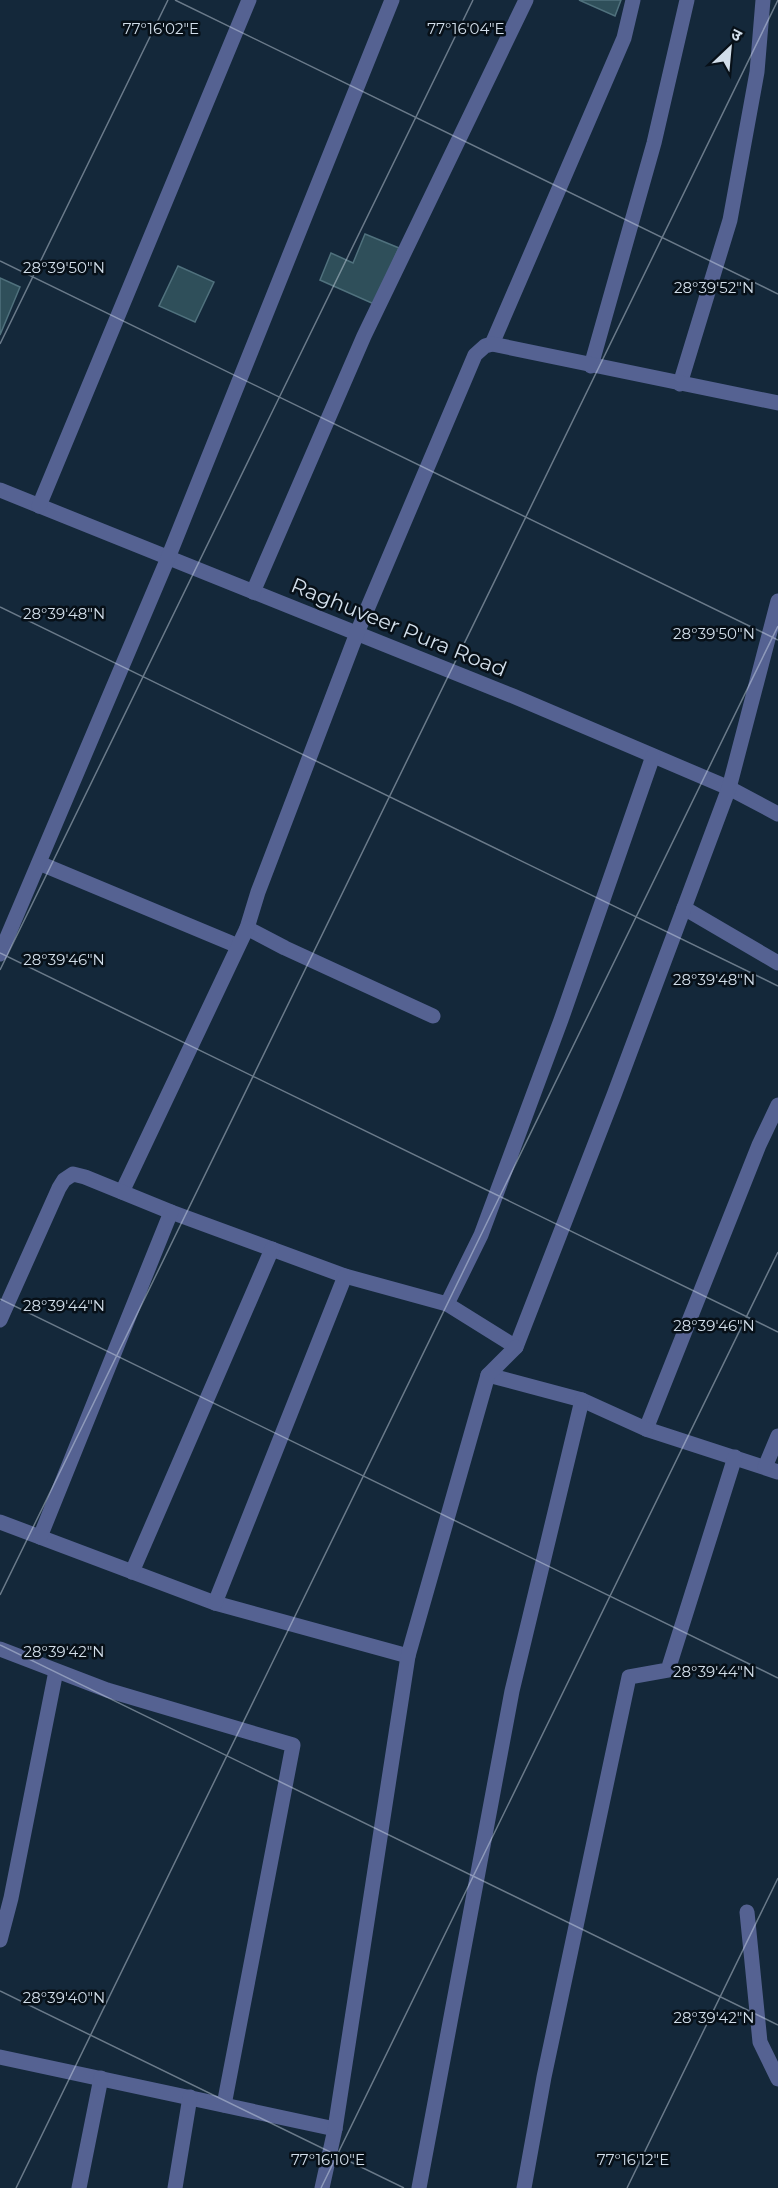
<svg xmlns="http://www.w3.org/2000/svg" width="778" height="2188" viewBox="0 0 778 2188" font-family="Montserrat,'Noto Sans Devanagari',sans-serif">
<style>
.building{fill:#2f4f5a;stroke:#50717d;stroke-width:1.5}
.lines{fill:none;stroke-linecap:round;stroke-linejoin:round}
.minor{stroke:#556292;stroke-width:15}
.ticks{fill:none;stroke:#d2deea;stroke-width:1.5;stroke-opacity:0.45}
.labels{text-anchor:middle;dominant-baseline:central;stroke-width:5;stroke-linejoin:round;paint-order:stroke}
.street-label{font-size:21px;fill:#d2deea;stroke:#071018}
.ticks-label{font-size:15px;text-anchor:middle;fill:#d2deea;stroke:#071018;stroke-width:5;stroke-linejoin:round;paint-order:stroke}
</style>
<rect width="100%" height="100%" fill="#14283a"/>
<!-- building -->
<g class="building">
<path d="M579,0H621L615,16Z"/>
<path d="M365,234L399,248L374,304L320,280L331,253L353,263Z"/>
<path d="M178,266L214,282L195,322L159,306Z"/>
<path d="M0,278L20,287L0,335Z"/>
</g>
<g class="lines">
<!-- minor -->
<g class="minor">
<path d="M492,344L624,38L633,0"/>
<path d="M591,366L654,143L687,0"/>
<path d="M680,384L730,220L757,72L763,0"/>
<path d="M0,490L513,696L729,788L778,814"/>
<path d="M39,506L249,0"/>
<path d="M253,592L364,336L526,0"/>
<path d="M39,863L238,946"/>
<path d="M684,908L778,963"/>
<path d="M0,954L168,558L392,0"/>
<path d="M433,1016L285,948L247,928L258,892L357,633L475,355L485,346L492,344L778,403"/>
<path d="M778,1105L759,1145L646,1429L778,1472"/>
<path d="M122,1192L247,928"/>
<path d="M447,1304L481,1235L561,1020L653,756"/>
<path d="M0,1320L59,1188L64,1180L73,1174L85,1177L171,1212L345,1276L447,1304L516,1347L614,1095L729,788L778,601"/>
<path d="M488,1375L582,1400L646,1429"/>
<path d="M765,1467L778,1436"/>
<path d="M0,1522L215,1603L408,1656"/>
<path d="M40,1537L171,1212"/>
<path d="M132,1572L272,1249"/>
<path d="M215,1603L345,1276"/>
<path d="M0,1649L107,1690L293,1745L224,2105"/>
<path d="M747,1912L760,2042L778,2079"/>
<path d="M0,1940L11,1898L56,1671"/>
<path d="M0,2057L335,2129"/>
<path d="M79,2188L101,2078"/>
<path d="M175,2188L190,2097"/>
<path d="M322,2188L335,2129L408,1656L488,1375L516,1347"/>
<path d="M419,2188L512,1691L582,1400"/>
<path d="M524,2188L544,2077L629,1677L668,1670L735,1457"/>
</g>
</g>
<!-- ticks -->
<path class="ticks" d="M175,0L778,294M0,261L778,640M0,344L168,0M0,607L778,986M0,953L778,1332M0,970L473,0M0,1299L778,1678M0,1595L778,0M0,1645L778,2025M0,1991L404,2188M16,2188L778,626M321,2188L778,1252M627,2188L778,1878"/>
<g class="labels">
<!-- street labels -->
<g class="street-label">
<text transform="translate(399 627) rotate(22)">Raghuveer Pura Road</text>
</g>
</g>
<g class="ticks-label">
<text x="161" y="34">77°16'02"E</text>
<text x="466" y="34">77°16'04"E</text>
<text x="64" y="273">28°39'50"N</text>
<text x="714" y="293">28°39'52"N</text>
<text x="64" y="619">28°39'48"N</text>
<text x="714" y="639">28°39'50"N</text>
<text x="64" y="965">28°39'46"N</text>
<text x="714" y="985">28°39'48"N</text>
<text x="64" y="1311">28°39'44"N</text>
<text x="714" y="1331">28°39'46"N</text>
<text x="64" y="1657">28°39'42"N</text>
<text x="714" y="1677">28°39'44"N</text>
<text x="64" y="2003">28°39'40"N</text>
<text x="714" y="2023">28°39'42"N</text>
<text x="328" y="2165">77°16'10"E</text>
<text x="633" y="2165">77°16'12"E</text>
</g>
<!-- north arrow -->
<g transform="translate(730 48) rotate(26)" stroke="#071018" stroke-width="4.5" paint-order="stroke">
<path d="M0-4.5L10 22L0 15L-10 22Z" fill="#d2deea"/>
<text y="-9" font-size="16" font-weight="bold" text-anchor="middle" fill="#d2deea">उ</text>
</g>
</svg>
